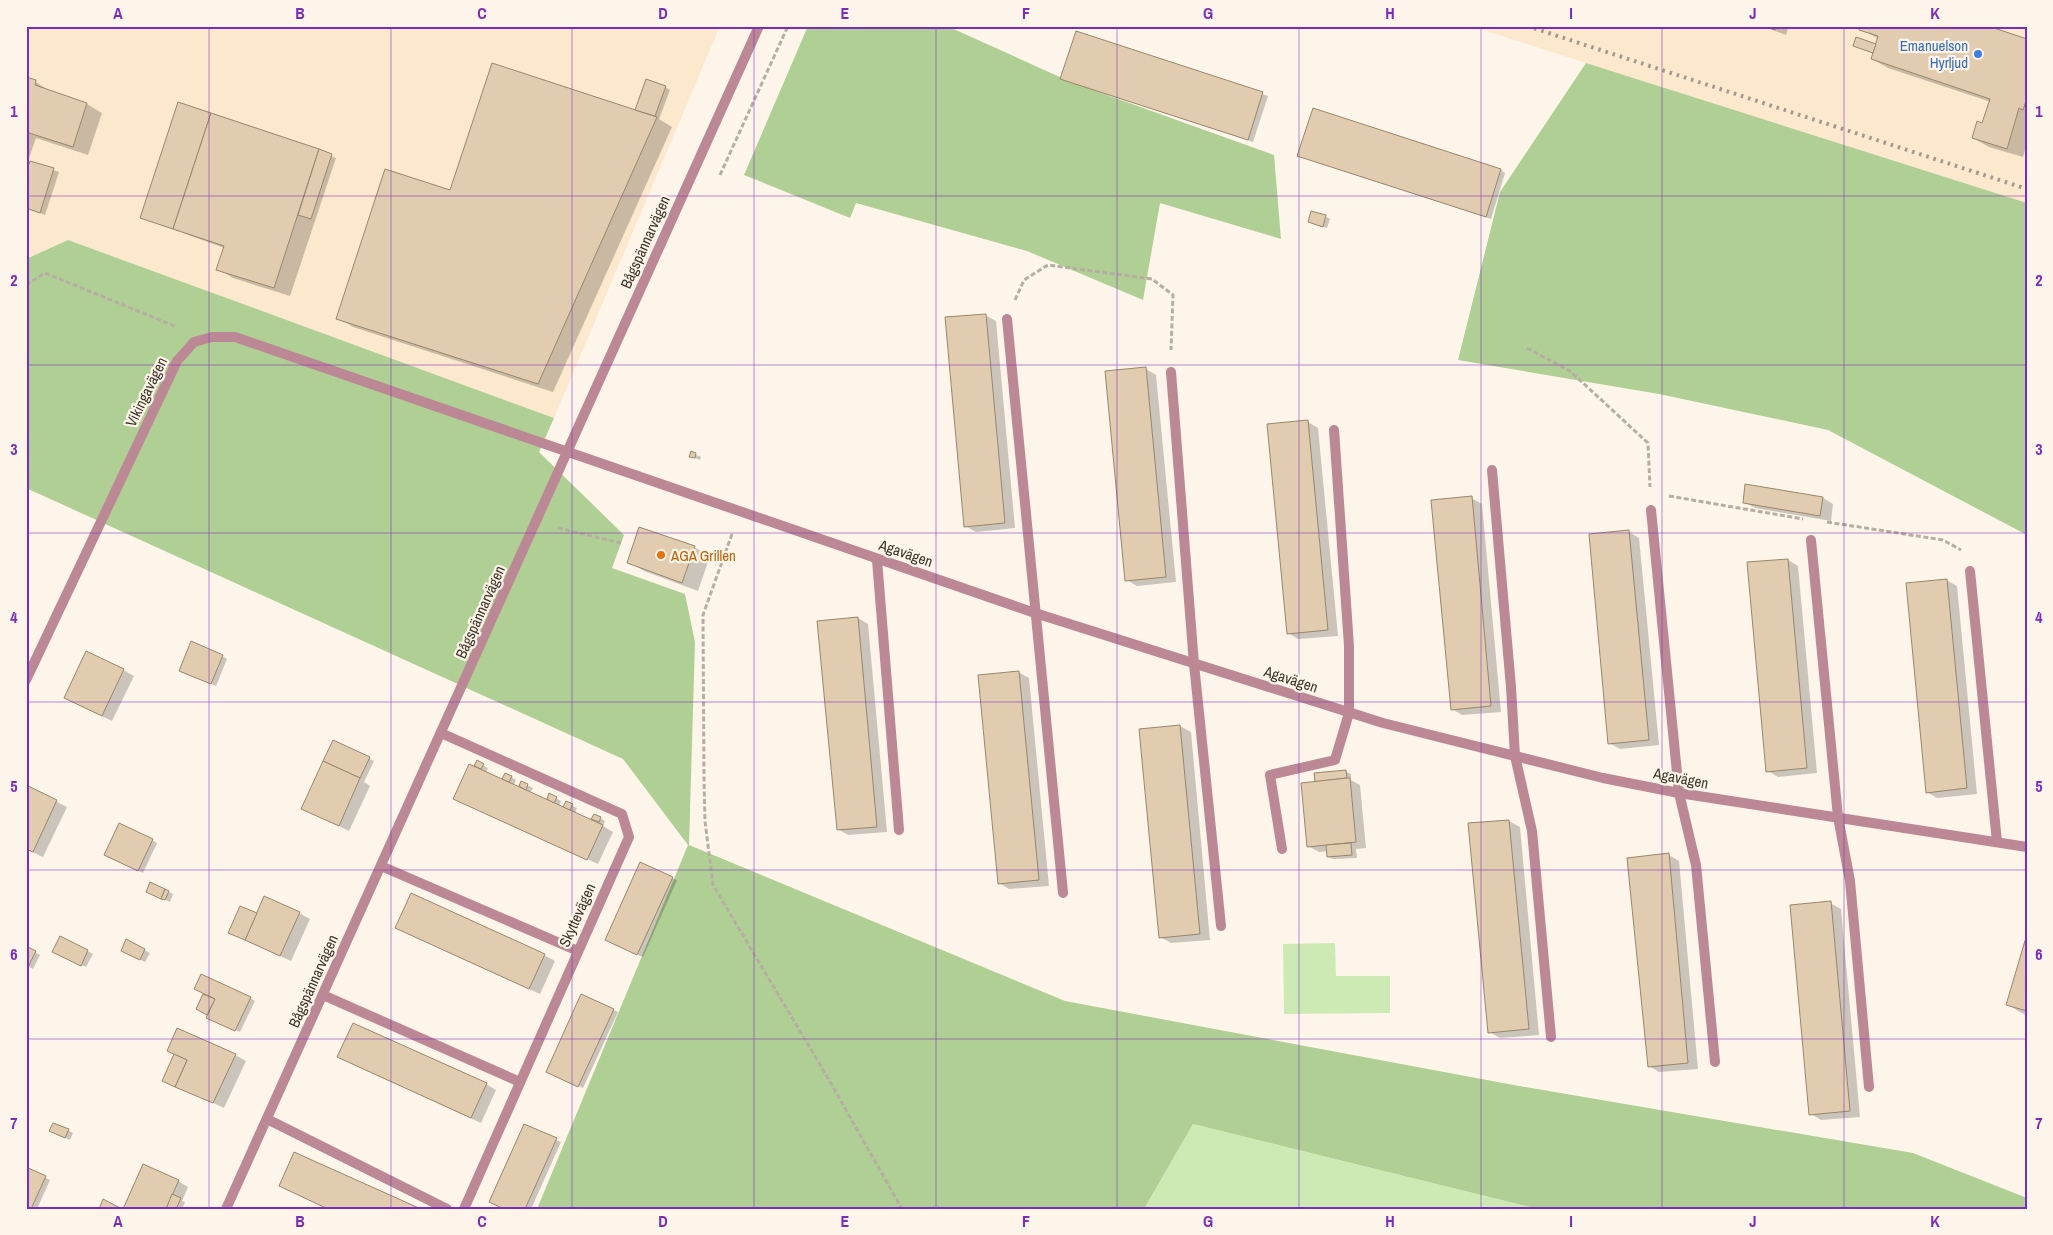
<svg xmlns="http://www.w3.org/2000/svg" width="2053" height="1235" viewBox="0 0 2053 1235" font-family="'Archivo Narrow',sans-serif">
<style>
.built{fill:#fce8cc}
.green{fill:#cdeab5}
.forest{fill:#afcf94}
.shadow{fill:#0003}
.building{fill:#e1ccb0;stroke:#98866c}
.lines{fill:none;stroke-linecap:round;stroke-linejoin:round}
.path{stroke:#b7aea3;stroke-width:3;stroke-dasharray:5 2.5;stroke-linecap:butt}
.service{stroke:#bd8895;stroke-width:10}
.minor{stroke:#bd8895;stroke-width:10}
.rail{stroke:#a0988d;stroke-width:4;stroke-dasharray:2.5 5;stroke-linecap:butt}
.grid{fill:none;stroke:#7b2cbf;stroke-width:1;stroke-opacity:0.55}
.shop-dot{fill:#3f7fe0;stroke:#fef5ea;stroke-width:2}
.food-dot{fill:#e8710a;stroke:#fef5ea;stroke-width:2}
.labels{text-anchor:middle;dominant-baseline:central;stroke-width:4.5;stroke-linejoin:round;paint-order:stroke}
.shop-label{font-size:15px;fill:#366cbe;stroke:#fef5ea;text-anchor:end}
.street-label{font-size:15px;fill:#3d352a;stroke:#fef5ea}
.food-label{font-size:15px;fill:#c56008;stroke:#fef5ea;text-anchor:start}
.neatline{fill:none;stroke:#7b2cbf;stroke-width:2}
.grid-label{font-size:16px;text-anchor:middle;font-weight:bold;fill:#7b2cbf}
</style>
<rect width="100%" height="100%" fill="#fef5ea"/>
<!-- built -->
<g class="built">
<path d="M26,26H720L554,418L68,240L26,259Z"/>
<path d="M1471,26H2027V203L1586,63Z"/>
</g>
<!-- green -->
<g class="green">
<path d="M1335,943L1336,976H1390V1013L1284,1014L1283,944Z"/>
<path d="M1193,1124L1538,1209H1144Z"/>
</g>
<!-- forest -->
<g class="forest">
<path d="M808,26H947L1071,82L1274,155L1281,239L1160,203L1143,300L1027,251L856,203L850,218L744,175Z"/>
<path d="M1586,63L2027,203V535L1828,430L1659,394L1458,360L1500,192Z"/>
<path d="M68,240L554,418L539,452L624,535L612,568L685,594L695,642L689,845L1065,1001L1519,1086L1913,1153L2027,1198V1209H1538L1193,1124L1144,1209H537L688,845L623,759L26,488V259Z"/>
</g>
<!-- shadow -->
<g class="shadow">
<path d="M226,26H235L230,29Z"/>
<path d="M1761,26H1789L1786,35Z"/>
<path d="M1860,29L2027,40V144L2023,157L1989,147L1973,138L1983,124L1991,102L1888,68L1872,59L1879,39Z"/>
<path d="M1076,32L1268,96L1253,142L1067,81Z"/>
<path d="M26,79L36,82L51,92L87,104L102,113L88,155L36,138L28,161L59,172L45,215L26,208Z"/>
<path d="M665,87L670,90L659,119L672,127L553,392L353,327L338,318L451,192L636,111Z"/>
<path d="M179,103L336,158L290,296L233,278L218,269L224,248L142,218Z"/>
<path d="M1304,158L1501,170L1505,173L1491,219Z"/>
<path d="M1325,216L1330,219L1327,228L1310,222Z"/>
<path d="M985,315L996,321L1015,528L976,532L965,526Z"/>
<path d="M1146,369L1156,375L1176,582L1137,586L1127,580Z"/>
<path d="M1308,422L1318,428L1338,636L1298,639L1288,633Z"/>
<path d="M692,453L701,457L700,460L691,456Z"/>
<path d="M1471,498L1482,504L1501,712L1462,715L1452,709Z"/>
<path d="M1823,498L1833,504L1831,521L1755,508L1744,502Z"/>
<path d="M1629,532L1639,538L1659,745L1620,749L1609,743Z"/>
<path d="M694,547L710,556L698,591L644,571L629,562Z"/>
<path d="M1788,560L1798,566L1817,773L1778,777L1768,771Z"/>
<path d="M1946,580L1957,586L1977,794L1937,798L1927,792Z"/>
<path d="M858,618L868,624L887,832L848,835L838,829Z"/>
<path d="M222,656L227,659L216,686L185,673Z"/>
<path d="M123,670L134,676L112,721L75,703Z"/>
<path d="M1018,672L1029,678L1049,886L1009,889L999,883Z"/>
<path d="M1180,726L1191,732L1210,940L1171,943L1160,937Z"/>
<path d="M333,741L374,761L364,782L370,786L349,831L303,808Z"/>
<path d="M477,762L488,768L486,773L509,783L510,781L504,778L505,775L511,777L516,780L514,785L526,791L527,789L520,786L522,783L533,788L530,793L547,801L550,795L561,801L559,806L569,810L566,803L577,808L575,813L592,821L595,815L605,821L603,826L613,832L598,864L465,804Z"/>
<path d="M1346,772L1351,774V780L1360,785L1366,848L1356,849L1357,858L1333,859L1328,857V851L1319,852L1308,846L1316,782Z"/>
<path d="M26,787L67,807L43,857L26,849Z"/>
<path d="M1509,821L1520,827L1539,1035L1500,1038L1489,1032L1470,825Z"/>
<path d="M152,840L157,843L143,873L111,857Z"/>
<path d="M1669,855L1679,861L1698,1069L1659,1072L1649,1066Z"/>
<path d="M672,878L677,880L643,957L611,943Z"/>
<path d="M169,892L173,894L170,902L152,894Z"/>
<path d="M1830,903L1841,909L1860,1117L1821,1120L1811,1114Z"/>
<path d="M299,913L310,919L291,961L251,943L257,915Z"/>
<path d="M407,933L544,955L555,961L540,994Z"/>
<path d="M61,938L93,954L86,967L59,955Z"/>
<path d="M2027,938V1016L2008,1005Z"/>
<path d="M127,941L150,953L145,962L127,953Z"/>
<path d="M26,948L40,955L33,969L26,965Z"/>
<path d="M204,994L250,998L255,1001L240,1032L212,1020L209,1014L197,1008Z"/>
<path d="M613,1010L618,1012L583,1088L552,1074Z"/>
<path d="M235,1055L246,1061L224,1108L186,1090Z"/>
<path d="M339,1057L486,1084L496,1090L481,1123Z"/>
<path d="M68,1130L73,1133L70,1140L56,1134Z"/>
<path d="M556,1140L561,1142L531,1209H506Z"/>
<path d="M26,1168L50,1180L37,1209H26Z"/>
<path d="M178,1181L188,1187L182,1201L185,1202L182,1209H124Z"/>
</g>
<!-- building -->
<g class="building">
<path d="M1764,26H1777L1775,30Z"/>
<path d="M1860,26H1988L2027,39V98L2023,110L2019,108L2007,149L1972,138L1977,121L1982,123L1990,99L1871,59L1878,36L1859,30Z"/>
<path d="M1076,31L1263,92L1248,140L1060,79Z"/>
<path d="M1856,37L1876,44L1873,53L1853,46Z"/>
<path d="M492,63L657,117L538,384L336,319L385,169L450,190Z"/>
<path d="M26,77L36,80L35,85L87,103L73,147L26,132Z"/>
<path d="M646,79L666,86L655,116L635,110Z"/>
<path d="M178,102L211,113L173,229L140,218Z"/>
<path d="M1313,108L1501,169L1486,217L1297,156Z"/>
<path d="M211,113L319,149L274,288L216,270L224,246L173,229Z"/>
<path d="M319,149L332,154L311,219L298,215Z"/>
<path d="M30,161L54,168L40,213L26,208V171Z"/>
<path d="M1311,211L1326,215L1323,227L1308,222Z"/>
<path d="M986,314L1005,523L964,527L945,317Z"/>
<path d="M1146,367L1166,577L1125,581L1105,371Z"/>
<path d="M1308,420L1328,630L1287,634L1267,424Z"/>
<path d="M691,451L696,453L695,458L689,457Z"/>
<path d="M1745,484L1823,497L1820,516L1743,503Z"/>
<path d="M1472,496L1491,706L1451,710L1431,500Z"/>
<path d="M639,527L695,546L682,583L627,563Z"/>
<path d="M1629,530L1649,740L1608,744L1589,534Z"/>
<path d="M1788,559L1807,768L1766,772L1747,562Z"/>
<path d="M1947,579L1967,788L1926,793L1906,583Z"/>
<path d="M858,617L877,827L837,830L817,621Z"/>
<path d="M191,641L223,655L211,684L179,671Z"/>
<path d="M86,651L124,669L102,716L64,698Z"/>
<path d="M1019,671L1039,880L998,884L978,675Z"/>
<path d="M1180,725L1200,934L1159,938L1139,729Z"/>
<path d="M333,740L370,757L360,778L323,761Z"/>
<path d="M477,760L484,764L481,769L474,766Z"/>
<path d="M323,761L360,778L339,826L301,809Z"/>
<path d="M469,764L603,825L587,860L453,799Z"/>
<path d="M1346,770L1347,778L1315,782L1314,773Z"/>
<path d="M505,773L512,776L509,782L502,779Z"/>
<path d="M1347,778H1350L1356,842L1307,847L1301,783Z"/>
<path d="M521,781L528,784L526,790L519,786Z"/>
<path d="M26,785L57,800L33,852L26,849Z"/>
<path d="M549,793L557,797L554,803L547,799Z"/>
<path d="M566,801L573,804L570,810L563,807Z"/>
<path d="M594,814L601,817L599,822L591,819Z"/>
<path d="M1509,820L1529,1029L1488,1033L1468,823Z"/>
<path d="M119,823L153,839L138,871L104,855Z"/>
<path d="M1351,843L1352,855L1327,857L1326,845Z"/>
<path d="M1669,853L1688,1063L1648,1067L1627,858Z"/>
<path d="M640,862L673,877L637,955L605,940Z"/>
<path d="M150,882L165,889L161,899L146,892Z"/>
<path d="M165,889L169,891L165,900L161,899Z"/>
<path d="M411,893L545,954L529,989L395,928Z"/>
<path d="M264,896L300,912L280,956L245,940Z"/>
<path d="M1831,901L1850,1111L1809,1115L1790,905Z"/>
<path d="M240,906L257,913L245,940L228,933Z"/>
<path d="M2027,934V1011L2006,1005Z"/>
<path d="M60,936L88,950L81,966L52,952Z"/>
<path d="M126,939L145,949L140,960L121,951Z"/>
<path d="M26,946L36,951L28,967L26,966Z"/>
<path d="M201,974L251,997L235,1031L206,1018L215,999L194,989Z"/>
<path d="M203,994L215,999L207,1015L196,1009Z"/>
<path d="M581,994L614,1009L578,1087L546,1072Z"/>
<path d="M353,1023L487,1083L471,1118L337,1057Z"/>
<path d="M177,1028L236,1054L213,1103L175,1087L187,1060L167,1051Z"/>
<path d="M174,1054L187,1060L175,1087L162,1081Z"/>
<path d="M53,1123L69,1129L65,1138L49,1131Z"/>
<path d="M524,1124L557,1138L525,1209H504L489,1202Z"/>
<path d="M294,1152L421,1209H328L279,1186Z"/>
<path d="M143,1164L179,1180L166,1209H123Z"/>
<path d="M26,1167L46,1176L31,1209H26Z"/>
<path d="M172,1194L181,1198L176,1209H166Z"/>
<path d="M103,1199L122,1209H99Z"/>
</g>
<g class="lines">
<!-- path -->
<g class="path">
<path d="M720,175L788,26"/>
<path d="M26,285L45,273L177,327"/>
<path d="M1015,300L1024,280L1048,265L1152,279L1173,295L1171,350"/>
<path d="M1527,348L1570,371L1648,443L1650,487"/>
<path d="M1669,496L1803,519"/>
<path d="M1827,522L1943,540L1961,550"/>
<path d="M558,528L621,543"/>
<path d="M732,534L703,615L704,779L705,821L713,885L825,1073L902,1209"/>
</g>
<!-- service -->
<g class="service">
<path d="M1007,319L1063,893"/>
<path d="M1171,372L1194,664L1221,926"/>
<path d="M1492,470L1511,687L1515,756L1532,831L1551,1037"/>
<path d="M1651,510L1679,793L1696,865L1715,1062"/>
<path d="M1811,540L1838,817L1850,881L1869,1087"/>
<path d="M877,560L899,830"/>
<path d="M1970,571L1997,842"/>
<path d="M441,733L622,814L629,837L464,1209"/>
<path d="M1282,849L1270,775L1335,760L1349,713V646L1334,430"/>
<path d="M381,866L578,951"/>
<path d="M323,995L520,1082"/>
<path d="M267,1119L447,1209"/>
</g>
<!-- minor -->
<g class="minor">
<path d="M26,680L177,361L194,342L212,337H235L1035,613L1383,723L1603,778L1679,793L2027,847"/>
<path d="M226,1209L759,26"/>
</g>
<!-- rail -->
<path class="rail" d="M1527,26L2027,189"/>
</g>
<!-- grid -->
<path class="grid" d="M209,26V1209M391,26V1209M572,26V1209M754,26V1209M936,26V1209M1117,26V1209M1299,26V1209M1481,26V1209M1662,26V1209M1844,26V1209M26,196H2027M26,365H2027M26,533H2027M26,702H2027M26,870H2027M26,1039H2027"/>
<!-- markers -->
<circle class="shop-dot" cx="1978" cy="54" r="5"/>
<circle class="food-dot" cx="661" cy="555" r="5"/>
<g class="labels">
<!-- shop labels -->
<g class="shop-label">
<text x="1968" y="45">Emanuelson<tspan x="1968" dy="17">Hyrljud</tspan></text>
</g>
<!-- street labels -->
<g class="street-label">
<text transform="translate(645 242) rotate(-66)">Bågspännarvägen</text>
<text transform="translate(146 392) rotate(-64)">Vikingavägen</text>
<text transform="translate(906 553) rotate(19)">Agavägen</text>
<text transform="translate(480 612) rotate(-66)">Bågspännarvägen</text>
<text transform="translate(1291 679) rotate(18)">Agavägen</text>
<text transform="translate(1681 778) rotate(11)">Agavägen</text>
<text transform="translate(577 915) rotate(-66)">Skyttevägen</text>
<text transform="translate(313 981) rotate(-66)">Bågspännarvägen</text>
</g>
<!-- food labels -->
<g class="food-label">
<text x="671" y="555">AGA Grillen</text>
</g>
</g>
<!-- border -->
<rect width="2053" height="1235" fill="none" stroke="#fef5ea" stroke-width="55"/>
<rect x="28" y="28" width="1998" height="1180" class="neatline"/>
<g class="grid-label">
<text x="118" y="19">A</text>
<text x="300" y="19">B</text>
<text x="482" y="19">C</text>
<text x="663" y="19">D</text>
<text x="845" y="19">E</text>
<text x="1026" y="19">F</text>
<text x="1208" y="19">G</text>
<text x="1390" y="19">H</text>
<text x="1571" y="19">I</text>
<text x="1753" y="19">J</text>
<text x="1935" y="19">K</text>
<text x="14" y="117">1</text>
<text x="2039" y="117">1</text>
<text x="14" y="286">2</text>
<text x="2039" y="286">2</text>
<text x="14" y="455">3</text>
<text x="2039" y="455">3</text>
<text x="14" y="623">4</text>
<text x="2039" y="623">4</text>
<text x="14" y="792">5</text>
<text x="2039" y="792">5</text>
<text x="14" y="960">6</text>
<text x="2039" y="960">6</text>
<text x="14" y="1129">7</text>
<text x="2039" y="1129">7</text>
<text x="118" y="1227">A</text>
<text x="300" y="1227">B</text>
<text x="482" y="1227">C</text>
<text x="663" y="1227">D</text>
<text x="845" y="1227">E</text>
<text x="1026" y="1227">F</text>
<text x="1208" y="1227">G</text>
<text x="1390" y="1227">H</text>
<text x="1571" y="1227">I</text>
<text x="1753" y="1227">J</text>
<text x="1935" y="1227">K</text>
</g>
</svg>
